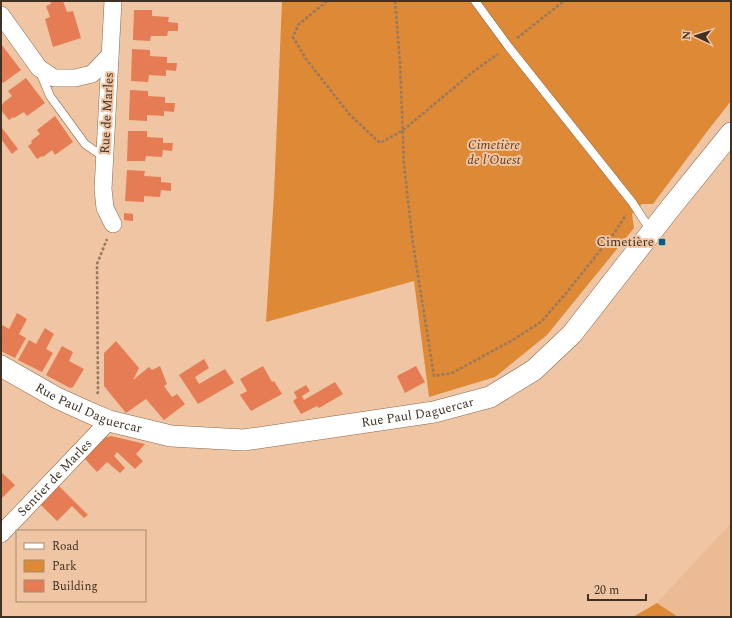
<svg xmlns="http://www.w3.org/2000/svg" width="732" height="618" viewBox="0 0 732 618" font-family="Spectral,serif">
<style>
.built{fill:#ebbc94}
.green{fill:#dd8936}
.building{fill:#e57c54}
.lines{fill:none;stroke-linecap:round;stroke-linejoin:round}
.service-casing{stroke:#8d6848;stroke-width:9}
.minor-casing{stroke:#8d6848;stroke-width:18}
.tertiary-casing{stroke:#8d6848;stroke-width:22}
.path{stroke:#957961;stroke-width:2.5;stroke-dasharray:3 2;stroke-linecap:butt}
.service{stroke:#fff;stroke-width:8}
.minor{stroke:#fff;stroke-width:17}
.tertiary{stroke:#fff;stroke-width:21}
.poi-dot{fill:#005e8e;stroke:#efc5a3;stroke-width:1.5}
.labels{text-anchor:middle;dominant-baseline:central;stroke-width:4;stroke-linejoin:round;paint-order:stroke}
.street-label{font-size:13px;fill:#413123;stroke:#efc5a3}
.park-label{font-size:13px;font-style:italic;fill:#603c1c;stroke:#efc5a3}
.poi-label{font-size:13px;fill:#413123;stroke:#efc5a3;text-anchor:end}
</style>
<rect width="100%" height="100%" fill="#efc5a3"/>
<!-- built -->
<path class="built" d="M731,523V617H678L657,603Z"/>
<!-- green -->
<g class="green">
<path d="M282,1H731V101L709,129L653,204H642L632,214L634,228L547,335L495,377L429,397L414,281L266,322L274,194Z"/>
<path d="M657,603L678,617H633Z"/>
</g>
<!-- building -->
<g class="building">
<path d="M50,1H63L67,12L73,11L81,38L53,47L45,19L50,17L46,6L51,4Z"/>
<path d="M134,10H152V16L169,17L168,22L178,23V31H168L167,36H151L150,41L133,40Z"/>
<path d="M1,44L21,70L3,83L1,81Z"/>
<path d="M132,49L150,50V56L167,57V63H177L176,71L166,70V76L149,75L148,82L131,81Z"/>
<path d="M26,78L45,103L27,116L24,112L14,118L13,117L9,120L1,110V106L3,104V103L12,96L8,91Z"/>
<path d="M130,90L148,91V96L165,97V103H175L174,112L164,111V116L147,115V121L129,120Z"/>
<path d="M55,116L73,142L55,155L52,150L43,157L42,156L37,159L28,146L32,143L31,141L40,134L37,130Z"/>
<path d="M2,128L18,149L12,154L1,139V129Z"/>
<path d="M128,131H147V137L163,138V143H173L172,151L163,150L162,157L146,156L145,161H127Z"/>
<path d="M127,170L145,171L144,176L161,177V182L171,183V191L161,190L160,197L144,196V202L125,201Z"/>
<path d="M124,213L133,214V221L124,220Z"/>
<path d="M17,313L27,319L19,334L26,338L15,358L1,351V326L2,325L9,329Z"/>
<path d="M45,328L54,334L46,349L53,353L42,372L18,360L29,340L36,344Z"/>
<path d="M116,341L139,368L133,380L149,367L152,370L160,366L167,384L164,386L172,397L177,394L185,404L164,420L146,399L126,413L104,386V353Z"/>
<path d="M62,346L73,352L69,361L84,369L73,387L70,388L46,375Z"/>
<path d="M204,359L209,368L195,377L199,384L225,369L234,383L198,404L179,375Z"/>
<path d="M263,366L272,382L274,381L282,394L251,411L240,395L247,391L240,379Z"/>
<path d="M416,366L425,382L405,393L397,376Z"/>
<path d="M335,382L343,394L319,408L317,406L301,414L293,401L297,398L294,392L306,385L310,391L302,396L304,400Z"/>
<path d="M111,436L145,444L136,454L143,461L135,469L117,452L114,456L125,468L120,473L107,462L97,472L84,458L104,438Z"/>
<path d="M1,472L15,485L1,499Z"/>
<path d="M58,485L88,515L84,518L72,506L57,521L40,504Z"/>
</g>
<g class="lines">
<defs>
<g id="service">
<path d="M475,1L508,46L632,202L651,231"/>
<path d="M40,72L50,96L85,144L105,158"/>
</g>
<g id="minor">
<path d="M113,1L103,189L105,208L113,224"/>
<path d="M1,15L39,68L54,78H75L92,74L110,55"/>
<path id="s1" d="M1,534L109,421"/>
</g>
<g id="tertiary">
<path id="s2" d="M1,366L57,398L88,412L109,421L171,436L244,440L434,412L490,397L534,370L572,334L668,211L731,133"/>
</g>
</defs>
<!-- service casing -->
<use href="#service" class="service-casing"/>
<!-- minor casing -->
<use href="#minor" class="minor-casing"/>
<!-- tertiary casing -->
<use href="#tertiary" class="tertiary-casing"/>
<!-- path -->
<g class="path">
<path d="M327,1L298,25L293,37L306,59L350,115L380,143L402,131L474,71L498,54"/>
<path d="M395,1L400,62L404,165L413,244L434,376L452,373L511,341L541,322L567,292L615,232L626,215"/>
<path d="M517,38L564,1"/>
<path d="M97,394L98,392L97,264L107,239"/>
</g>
<!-- service -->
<use href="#service" class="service"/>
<!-- minor -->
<use href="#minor" class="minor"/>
<!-- tertiary -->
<use href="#tertiary" class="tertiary"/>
</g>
<!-- markers -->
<rect class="poi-dot" x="658" y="238" width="8" height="8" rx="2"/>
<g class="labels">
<!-- street labels -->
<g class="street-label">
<text transform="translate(107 113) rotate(-87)">Rue de Marles</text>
<text stroke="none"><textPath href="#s2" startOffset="98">Rue Paul Daguercar</textPath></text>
<text stroke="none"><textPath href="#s2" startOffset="434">Rue Paul Daguercar</textPath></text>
<text stroke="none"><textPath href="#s1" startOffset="78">Sentier de Marles</textPath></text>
</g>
<!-- park labels -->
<g class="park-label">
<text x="494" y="145">Cimetière<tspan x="494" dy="15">de l'Ouest</tspan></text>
</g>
<!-- poi labels -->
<g class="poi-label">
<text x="654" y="242">Cimetière</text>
</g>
</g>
<!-- border -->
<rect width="732" height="618" fill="none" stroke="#413123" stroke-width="4"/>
<!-- legend -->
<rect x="16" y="530" width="130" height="72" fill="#efc5a3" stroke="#a98a70"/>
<rect x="24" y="543" width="20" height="6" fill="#ffffff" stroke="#a98a70"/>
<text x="52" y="550" font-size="12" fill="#413123">Road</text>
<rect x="24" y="560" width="20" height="12" fill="#dd8936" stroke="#a98a70"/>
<text x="52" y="570" font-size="12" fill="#413123">Park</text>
<rect x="24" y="580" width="20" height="12" fill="#e57c54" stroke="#a98a70"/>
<text x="52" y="590" font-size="12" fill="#413123">Building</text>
<!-- north arrow -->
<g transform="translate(696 36) rotate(274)" stroke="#efc5a3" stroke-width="3" paint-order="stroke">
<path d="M0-3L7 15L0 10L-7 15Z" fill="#413123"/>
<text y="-6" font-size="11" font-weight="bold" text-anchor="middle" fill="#413123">N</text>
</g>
<!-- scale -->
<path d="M588 594v6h58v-6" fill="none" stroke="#413123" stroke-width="2"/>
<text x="594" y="594" font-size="12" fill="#413123" stroke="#efc5a3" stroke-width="3" paint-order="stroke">20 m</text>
</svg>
